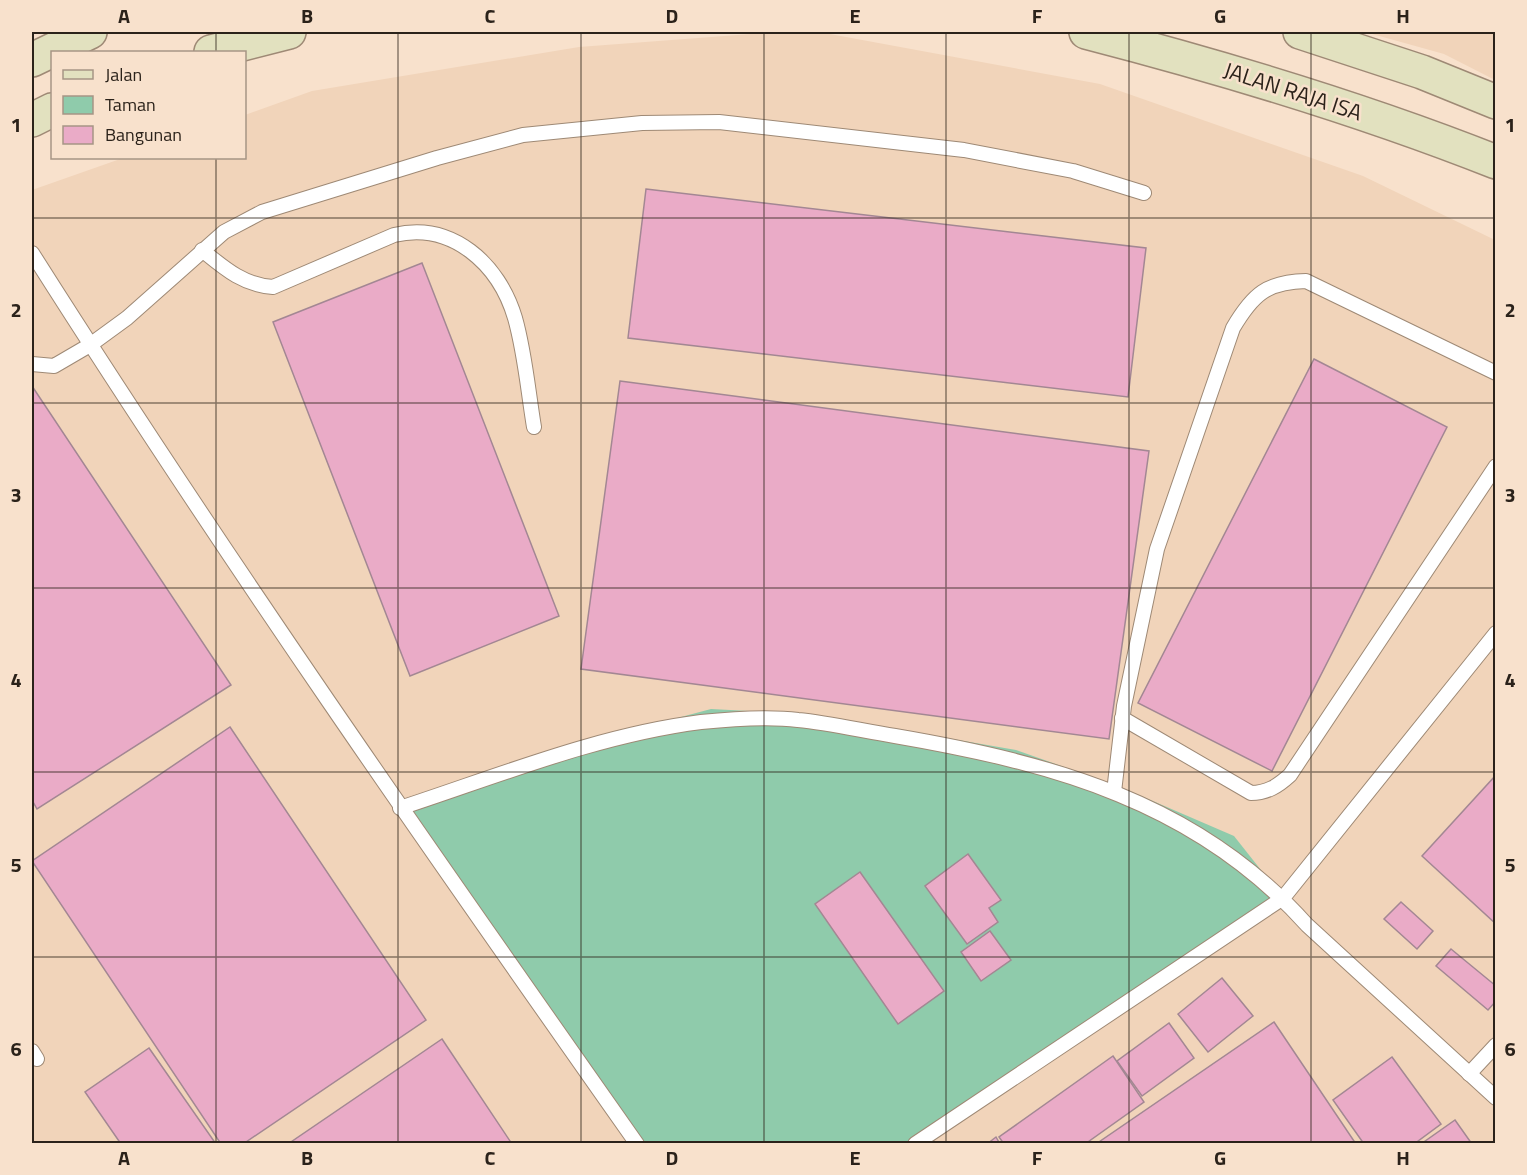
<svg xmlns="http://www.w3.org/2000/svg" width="1527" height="1175" viewBox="0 0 1527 1175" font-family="'Titillium Web',sans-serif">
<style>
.built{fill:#f1d4ba}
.green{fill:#8fcbab}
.building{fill:#eaabc7;stroke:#a38793;stroke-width:1.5}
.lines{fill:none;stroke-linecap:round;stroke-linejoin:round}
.service-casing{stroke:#9e8975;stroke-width:16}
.secondary-casing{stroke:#9e8975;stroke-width:36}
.service{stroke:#fff;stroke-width:14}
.secondary{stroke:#e2e1bf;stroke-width:33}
.grid{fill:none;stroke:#2b221a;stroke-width:1.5;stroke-opacity:0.55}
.labels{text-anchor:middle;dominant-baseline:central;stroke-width:5;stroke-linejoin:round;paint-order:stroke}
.street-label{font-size:22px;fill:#2b221a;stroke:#f8e1cc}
.neatline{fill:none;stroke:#2b221a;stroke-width:2}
.grid-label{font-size:20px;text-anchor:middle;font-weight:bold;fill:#2b221a}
</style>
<rect width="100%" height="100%" fill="#f8e1cc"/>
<!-- built -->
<g class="built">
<path d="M778,32H819L1100,84L1363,176L1495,240V1143H32V190L123,158H244L245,115L312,91L579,47Z"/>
<path d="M1365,32H1495V80L1444,54Z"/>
</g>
<!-- green -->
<path class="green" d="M711,709L808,714L1016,750L1118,786L1234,836L1283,898L915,1143H636L400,808L610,736Z"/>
<!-- building -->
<g class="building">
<path d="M646,189L1146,248L1128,397L628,338Z"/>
<path d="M422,263L559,616L410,676L273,322Z"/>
<path d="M1314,359L1447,427L1272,771L1138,703Z"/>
<path d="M620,381L1149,451L1109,739L581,669Z"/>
<path d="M32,386L231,685L37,809L32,800Z"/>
<path d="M230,727L426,1020L243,1144H221L32,861Z"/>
<path d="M1496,775V924L1422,856Z"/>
<path d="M968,854L1001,900L989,908L998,922L967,944L925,886Z"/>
<path d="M860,872L944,991L898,1024L815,904Z"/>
<path d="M1401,902L1433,931L1417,949L1384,919Z"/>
<path d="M990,931L1011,960L981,981L961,952Z"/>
<path d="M1451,949L1496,986V1001L1488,1010L1436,966Z"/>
<path d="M1222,978L1253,1016L1208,1052L1178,1014Z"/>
<path d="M1274,1022L1356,1144H1096Z"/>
<path d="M1169,1023L1194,1058L1142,1096L1117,1061Z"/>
<path d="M442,1039L512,1144H288Z"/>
<path d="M149,1048L216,1144H121L85,1092Z"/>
<path d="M1113,1056L1144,1102L1085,1144H1004L999,1137Z"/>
<path d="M1392,1057L1441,1124L1414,1144H1364L1333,1100Z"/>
<path d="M1455,1120L1472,1144H1421Z"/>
<path d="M996,1137L1000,1144H987Z"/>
</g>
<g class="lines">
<defs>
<g id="service">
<path d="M202,250C224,268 243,285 273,287L394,235C452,221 499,264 515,318C525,353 528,391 534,427"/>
<path d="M32,253C224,556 430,850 637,1144"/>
<path d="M32,364L54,366L90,345L127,318L224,232L262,212L437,158L523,135L642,123L719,122L964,150L1073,171L1144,193"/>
<path d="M1122,718L1251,793C1267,793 1278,786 1290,775L1496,466"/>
<path d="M1114,792L1124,706L1157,549L1233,328C1253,294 1267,282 1306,281L1496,373"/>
<path d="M400,808C498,776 598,735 701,722C731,719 767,716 798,720C830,723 863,731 895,736C1052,763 1197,802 1307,925L1496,1098"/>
<path d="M32,1051L37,1059"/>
<path d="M1469,1074L1496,1045"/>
<path d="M915,1144L1283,898L1496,633"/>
</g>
<g id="secondary">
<path d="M1086,32C1225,68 1362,109 1496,162"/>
<path d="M1300,32L1422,72L1496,102"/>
<path d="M211,52L289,32"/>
<path d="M32,60L90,32"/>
<path d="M32,120L52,110"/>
</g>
</defs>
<!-- service casing -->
<use href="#service" class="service-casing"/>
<!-- secondary casing -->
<use href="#secondary" class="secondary-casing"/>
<!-- service -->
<use href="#service" class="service"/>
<!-- secondary -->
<use href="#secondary" class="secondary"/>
</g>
<!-- grid -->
<path class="grid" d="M216,32V52M398,32V1144M581,32V1144M764,32V1144M946,32V1144M1129,32V1144M1311,32V1144M216,158V1144M32,218H1496M32,403H1496M32,588H1496M32,772H1496M32,957H1496"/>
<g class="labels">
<!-- street labels -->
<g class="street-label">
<text transform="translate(1293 91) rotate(18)">JALAN RAJA ISA</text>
</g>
</g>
<!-- border -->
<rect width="1527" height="1175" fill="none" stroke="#f8e1cc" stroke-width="66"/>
<!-- legend -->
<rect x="51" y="51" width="195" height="108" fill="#f8e1cc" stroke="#a69585" stroke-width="1.5"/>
<rect x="63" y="70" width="30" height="9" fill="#e2e1bf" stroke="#a69585" stroke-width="1.5"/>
<text x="105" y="81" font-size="18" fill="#2b221a">Jalan</text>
<rect x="63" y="96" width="30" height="18" fill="#8fcbab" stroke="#a69585" stroke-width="1.5"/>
<text x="105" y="111" font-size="18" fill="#2b221a">Taman</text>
<rect x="63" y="126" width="30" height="18" fill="#eaabc7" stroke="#a69585" stroke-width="1.5"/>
<text x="105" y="141" font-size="18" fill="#2b221a">Bangunan</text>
<rect x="33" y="33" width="1461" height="1109" class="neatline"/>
<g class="grid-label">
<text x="124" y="23">A</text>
<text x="307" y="23">B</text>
<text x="490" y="23">C</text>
<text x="672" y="23">D</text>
<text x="855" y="23">E</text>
<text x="1037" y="23">F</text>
<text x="1220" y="23">G</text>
<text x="1403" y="23">H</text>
<text x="16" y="132">1</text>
<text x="1510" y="132">1</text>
<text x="16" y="317">2</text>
<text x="1510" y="317">2</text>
<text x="16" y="502">3</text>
<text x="1510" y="502">3</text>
<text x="16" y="687">4</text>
<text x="1510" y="687">4</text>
<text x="16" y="872">5</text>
<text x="1510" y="872">5</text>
<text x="16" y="1056">6</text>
<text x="1510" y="1056">6</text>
<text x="124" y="1165">A</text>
<text x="307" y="1165">B</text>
<text x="490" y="1165">C</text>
<text x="672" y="1165">D</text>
<text x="855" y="1165">E</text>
<text x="1037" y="1165">F</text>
<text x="1220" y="1165">G</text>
<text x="1403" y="1165">H</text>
</g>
</svg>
